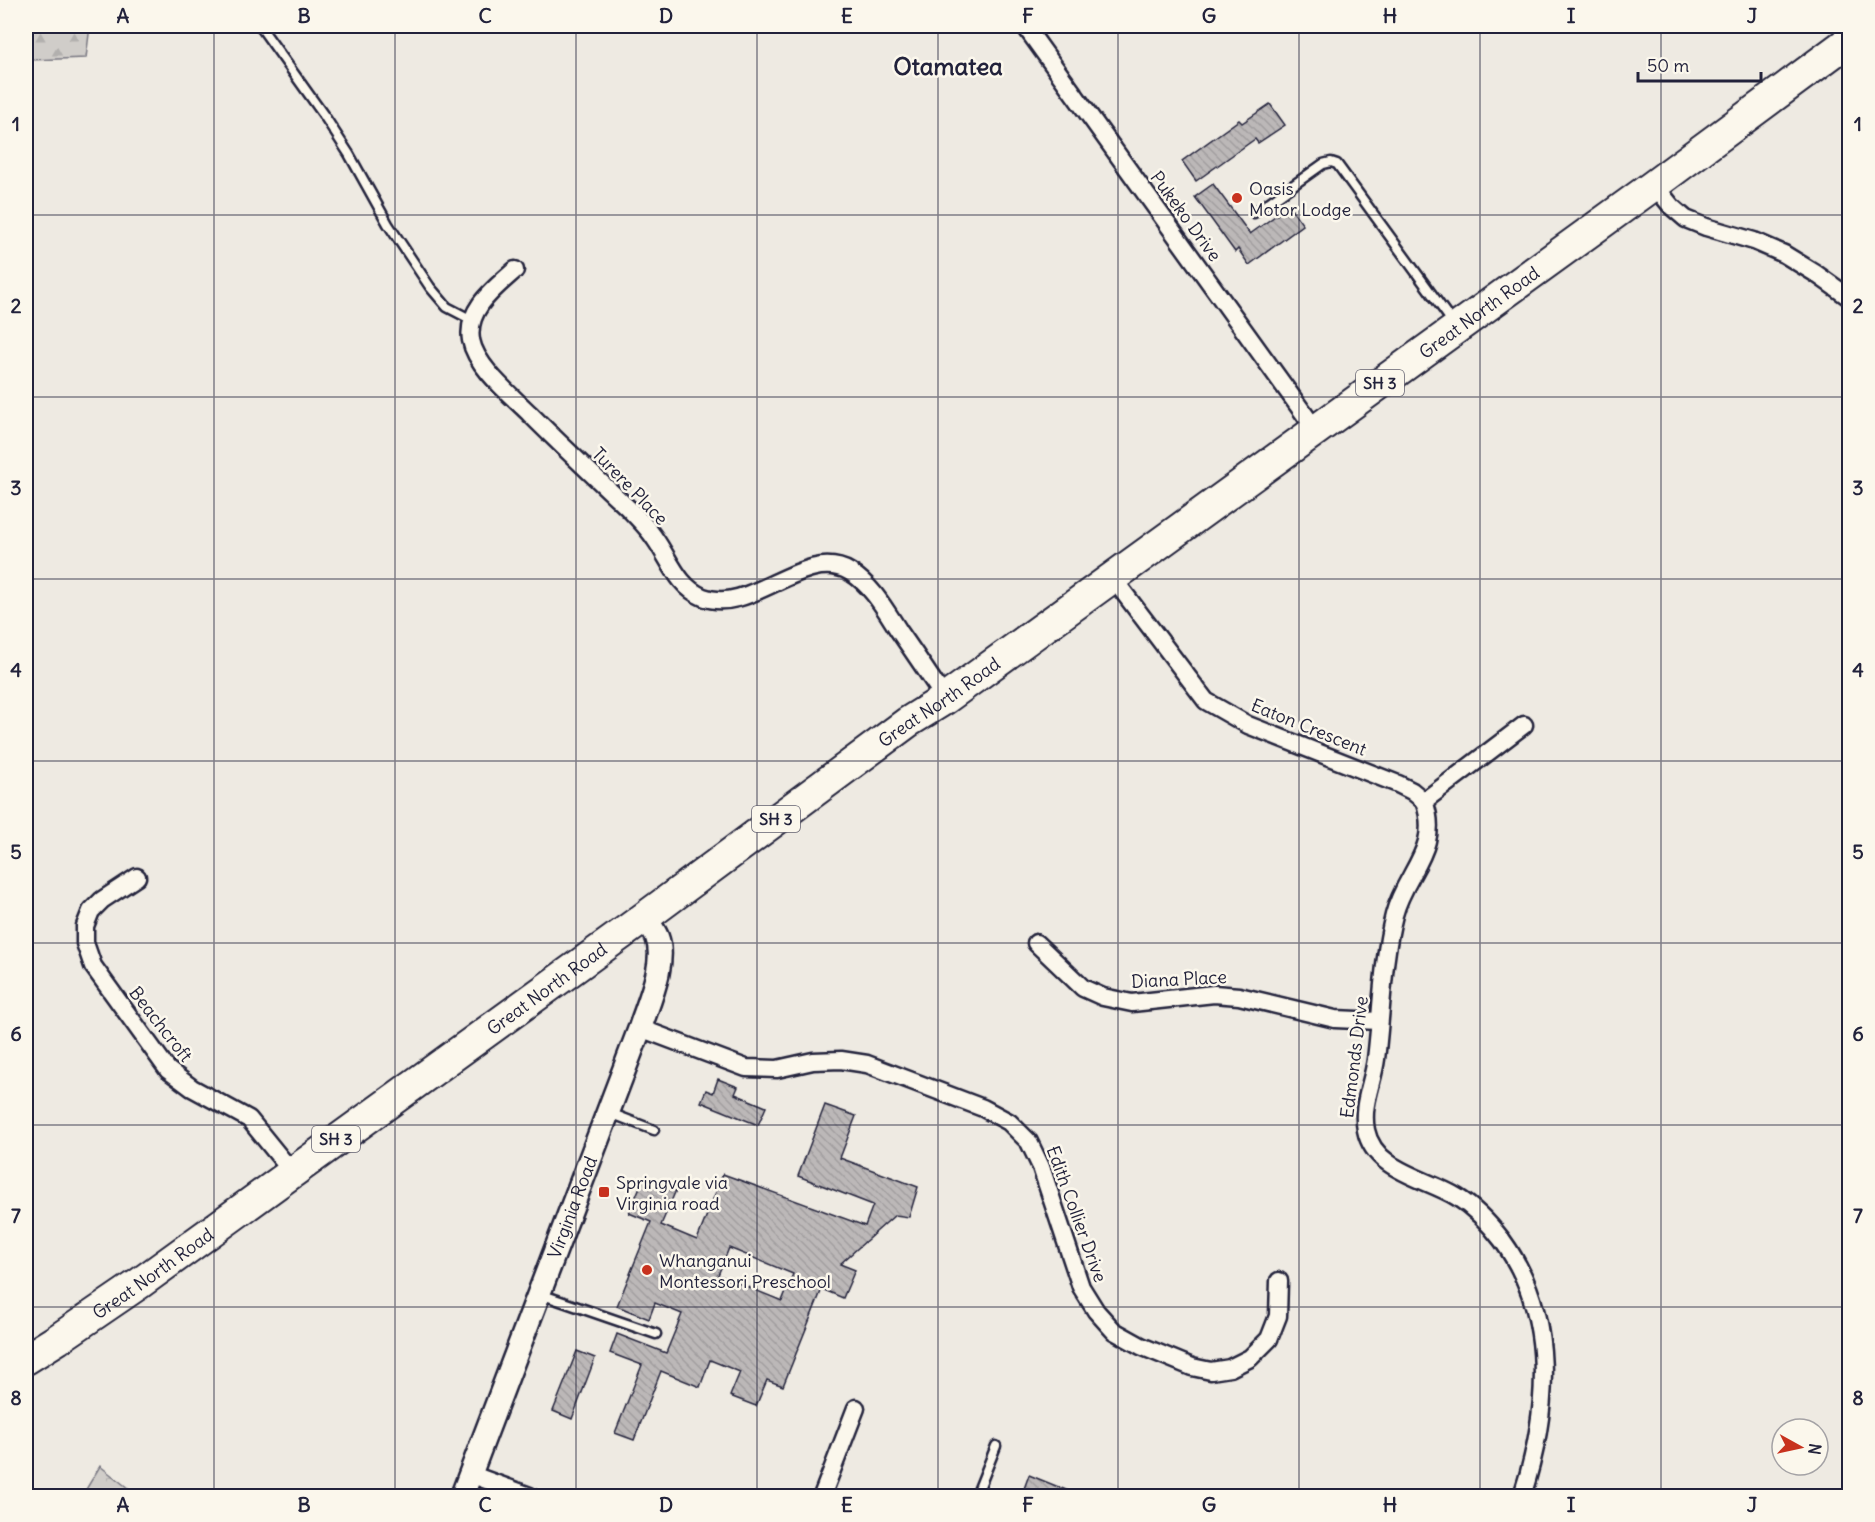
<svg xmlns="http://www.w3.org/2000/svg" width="1875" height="1522" viewBox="0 0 1875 1522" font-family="Delius,sans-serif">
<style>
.forest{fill:url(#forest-firs);stroke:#797882;stroke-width:1.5}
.park{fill:url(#park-crowns);stroke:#797882;stroke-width:1.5}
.building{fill:url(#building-back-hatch);stroke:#22223b;stroke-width:1.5;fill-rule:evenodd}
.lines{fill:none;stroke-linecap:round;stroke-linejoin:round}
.lane-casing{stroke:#22223b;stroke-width:13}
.street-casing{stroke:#22223b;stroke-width:21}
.secondary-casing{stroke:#22223b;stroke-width:27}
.highway-casing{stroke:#22223b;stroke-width:34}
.lane{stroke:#fbf7ec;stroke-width:8}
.street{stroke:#fbf7ec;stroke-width:16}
.secondary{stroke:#fbf7ec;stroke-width:22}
.highway{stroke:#fbf7ec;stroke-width:30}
.grid{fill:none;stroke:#22223b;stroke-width:1.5;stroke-opacity:0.55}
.poi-dot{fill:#c8321e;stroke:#fbf7ec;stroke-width:2}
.labels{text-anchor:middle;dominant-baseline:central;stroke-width:5;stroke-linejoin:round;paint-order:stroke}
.shield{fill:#fbf7ec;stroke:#636270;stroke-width:1.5}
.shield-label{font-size:16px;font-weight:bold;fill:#22223b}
.poi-label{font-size:18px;fill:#22223b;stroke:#fbf7ec;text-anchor:start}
.street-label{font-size:18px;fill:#22223b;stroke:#fbf7ec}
.district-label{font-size:24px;font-weight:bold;fill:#22223b;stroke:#fbf7ec}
.neatline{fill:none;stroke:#22223b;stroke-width:2}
.grid-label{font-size:20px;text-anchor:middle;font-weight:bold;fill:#22223b}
</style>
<defs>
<pattern id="forest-firs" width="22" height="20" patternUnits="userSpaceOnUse" patternTransform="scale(1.5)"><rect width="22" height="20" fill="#d0cdc9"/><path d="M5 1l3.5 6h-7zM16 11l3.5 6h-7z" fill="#b2b0ae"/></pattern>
<pattern id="park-crowns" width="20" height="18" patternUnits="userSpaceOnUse" patternTransform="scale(1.5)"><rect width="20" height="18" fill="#d0cdc9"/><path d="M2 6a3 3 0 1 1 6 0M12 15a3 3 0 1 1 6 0" fill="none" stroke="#b2b0ae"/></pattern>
<pattern id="building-back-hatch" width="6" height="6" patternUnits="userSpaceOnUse" patternTransform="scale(1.5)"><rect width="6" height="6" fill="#bcb8b8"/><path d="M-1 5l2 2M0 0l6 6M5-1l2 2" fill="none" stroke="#a19e9f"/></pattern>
</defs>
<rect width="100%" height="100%" fill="#eeeae2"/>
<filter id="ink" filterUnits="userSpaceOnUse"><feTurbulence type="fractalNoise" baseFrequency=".0167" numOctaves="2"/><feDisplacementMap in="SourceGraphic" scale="12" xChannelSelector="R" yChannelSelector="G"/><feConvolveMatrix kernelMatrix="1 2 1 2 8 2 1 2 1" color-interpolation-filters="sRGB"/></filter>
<g filter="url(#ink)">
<!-- forest -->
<path class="forest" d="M26,26H90L86,58L30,60L26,80Z"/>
<!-- park -->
<path class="park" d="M100,1466L138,1496H82Z"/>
<!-- building -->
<g class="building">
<path d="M1270,104L1285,125L1258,143L1255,139L1196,181L1182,161L1239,120L1242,123Z"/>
<path d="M1213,184L1250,234L1289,206L1303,225L1249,265L1238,249L1235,252L1195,197Z"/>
<path d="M718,1079L738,1087L735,1094L766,1107L758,1125L701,1102L706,1090L713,1093Z"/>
<path d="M825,1105L856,1116L840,1158L918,1187L909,1217L895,1215L840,1264L855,1270L843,1298L822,1289L783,1386L767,1380L756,1406L730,1396L740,1372L710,1360L700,1387L661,1371L634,1440L615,1433L642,1365L610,1353L617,1334L666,1353L682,1314L655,1303L649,1319L617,1306L651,1222L629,1213L644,1177L676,1190L661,1225L697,1240L723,1174L865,1226L873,1205L798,1176ZM729,1248L793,1274L782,1301L718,1275Z"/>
<path d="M577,1351L595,1358L572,1419L553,1411Z"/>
<path d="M1029,1475L1081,1496V1497H1021Z"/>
</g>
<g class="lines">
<defs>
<g id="lane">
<path d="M260,26L325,117L349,154L388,224L430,287L447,307L472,320"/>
<path d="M1254,213L1323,164L1331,162L1337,164L1453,323"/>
<path d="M610,1113L654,1130"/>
<path d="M540,1294L656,1334"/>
<path d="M976,1496L996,1446"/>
</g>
<g id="street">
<path d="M1025,26L1315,429"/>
<path d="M1654,185L1672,207L1686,219L1706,227L1754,241L1784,254L1815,273L1850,298"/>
<path d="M515,270C495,288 466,309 471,340C476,367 511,395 530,414C562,446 595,477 628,508C638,518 648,528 655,539C670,560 678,587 703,597C751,616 805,545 850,572C872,585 886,611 899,631C915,654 930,676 945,699"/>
<path d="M1112,577L1206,701L1248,725L1398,784L1412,791L1424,801L1524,725"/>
<path d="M1424,801C1442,849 1405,872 1394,915C1382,962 1382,1011 1376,1059C1373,1083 1361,1105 1366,1130C1374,1171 1426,1178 1457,1197C1475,1208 1489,1223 1502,1240C1557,1315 1549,1412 1522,1496"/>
<path d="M137,877L102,900L91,911L85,926V943L93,966L168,1070L192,1088L249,1119L292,1172"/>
<path d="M1036,943L1083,988L1103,997L1132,1003L1214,994L1239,996L1335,1019L1379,1021"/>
<path d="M640,1028L746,1068L777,1069L813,1061L841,1060L867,1064L983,1108L1009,1122L1029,1142L1041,1167L1081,1287L1096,1311L1114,1331L1141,1346L1192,1367L1211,1371L1230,1368L1250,1358L1269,1339L1278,1316L1279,1281"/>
<path d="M470,1474L530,1496"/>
<path d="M822,1496L856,1408"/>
</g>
<g id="secondary">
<path id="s1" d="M462,1496L640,1028C648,1003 667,963 657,937C654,930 649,923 645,917"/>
</g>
<g id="highway">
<path id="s2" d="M26,1359L58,1339L140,1283L645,917L908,722L945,699L1654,185L1850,40"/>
</g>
</defs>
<!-- lane casing -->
<use href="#lane" class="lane-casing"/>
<!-- street casing -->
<use href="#street" class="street-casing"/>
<!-- secondary casing -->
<use href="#secondary" class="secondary-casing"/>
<!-- highway casing -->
<use href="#highway" class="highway-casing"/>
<!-- lane -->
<use href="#lane" class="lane"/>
<!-- street -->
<use href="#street" class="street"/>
<!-- secondary -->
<use href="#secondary" class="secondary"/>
<!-- highway -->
<use href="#highway" class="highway"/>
</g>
</g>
<!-- grid -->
<path class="grid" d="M214,26V1496M395,26V1496M576,26V1496M757,26V1496M938,26V1496M1118,26V1496M1299,26V1496M1480,26V1496M1661,26V1496M26,215H1850M26,397H1850M26,579H1850M26,761H1850M26,943H1850M26,1125H1850M26,1307H1850"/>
<!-- markers -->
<g class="poi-dot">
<circle cx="1237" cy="198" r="6"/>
<rect x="598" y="1186" width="12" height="12" rx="3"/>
<circle cx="647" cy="1270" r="6"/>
</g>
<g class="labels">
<!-- shield labels -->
<g class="shield">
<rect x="1356" y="370" width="48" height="26" rx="4.5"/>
<rect x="752" y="806" width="48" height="26" rx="4.5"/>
<rect x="312" y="1126" width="48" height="26" rx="4.5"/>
</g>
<g class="shield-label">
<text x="1380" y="383">SH 3</text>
<text x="776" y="819">SH 3</text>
<text x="336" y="1139">SH 3</text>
</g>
<!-- poi labels -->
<g class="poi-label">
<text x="1249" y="188">Oasis<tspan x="1249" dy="21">Motor Lodge</tspan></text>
<text x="616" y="1182">Springvale via<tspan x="616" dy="21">Virginia road</tspan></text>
<text x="659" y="1260">Whanganui<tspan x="659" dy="21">Montessori Preschool</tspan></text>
</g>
<!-- street labels -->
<g class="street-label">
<text transform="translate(1186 216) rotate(54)">Pukeko Drive</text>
<text stroke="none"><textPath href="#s2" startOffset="1791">Great North Road</textPath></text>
<text transform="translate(630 486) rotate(46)">Turere Place</text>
<text stroke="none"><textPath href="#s2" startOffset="1125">Great North Road</textPath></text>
<text transform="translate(1309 727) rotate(22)">Eaton Crescent</text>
<text transform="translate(1179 979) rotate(-3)">Diana Place</text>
<text stroke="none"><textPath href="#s2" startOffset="639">Great North Road</textPath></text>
<text transform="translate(161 1024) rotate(52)">Beachcroft</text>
<text transform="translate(1354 1057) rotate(-83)">Edmonds Drive</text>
<text stroke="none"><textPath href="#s1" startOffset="309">Virginia Road</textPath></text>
<text transform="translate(1077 1214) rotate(70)">Edith Collier Drive</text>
<text stroke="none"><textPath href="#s2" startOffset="153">Great North Road</textPath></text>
</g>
<!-- district labels -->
<g class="district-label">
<text x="948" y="66">Otamatea</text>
</g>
</g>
<!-- margin -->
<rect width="1875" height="1522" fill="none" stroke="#fbf7ec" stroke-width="66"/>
<!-- north arrow -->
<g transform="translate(1800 1447) rotate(98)"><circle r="28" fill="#fbf7ec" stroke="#a4a2a5" stroke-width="1.5"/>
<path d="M0-4.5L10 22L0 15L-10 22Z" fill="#c8321e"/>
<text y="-9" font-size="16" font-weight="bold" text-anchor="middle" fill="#22223b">N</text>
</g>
<!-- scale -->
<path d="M1638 72v9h123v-9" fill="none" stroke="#22223b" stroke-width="3"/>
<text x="1647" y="72" font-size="18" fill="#22223b" stroke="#fbf7ec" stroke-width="4.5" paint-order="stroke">50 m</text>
<rect x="33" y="33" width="1809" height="1456" class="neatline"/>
<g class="grid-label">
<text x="123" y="23">A</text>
<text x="304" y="23">B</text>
<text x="485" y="23">C</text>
<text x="666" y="23">D</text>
<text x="847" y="23">E</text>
<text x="1028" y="23">F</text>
<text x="1209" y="23">G</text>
<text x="1390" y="23">H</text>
<text x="1571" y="23">I</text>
<text x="1752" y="23">J</text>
<text x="16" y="131">1</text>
<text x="1858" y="131">1</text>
<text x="16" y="313">2</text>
<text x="1858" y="313">2</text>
<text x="16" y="495">3</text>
<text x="1858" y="495">3</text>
<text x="16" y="677">4</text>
<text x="1858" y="677">4</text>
<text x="16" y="859">5</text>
<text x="1858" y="859">5</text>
<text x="16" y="1041">6</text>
<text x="1858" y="1041">6</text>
<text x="16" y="1223">7</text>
<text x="1858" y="1223">7</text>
<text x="16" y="1405">8</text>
<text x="1858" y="1405">8</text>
<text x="123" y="1512">A</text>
<text x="304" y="1512">B</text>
<text x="485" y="1512">C</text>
<text x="666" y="1512">D</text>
<text x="847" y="1512">E</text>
<text x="1028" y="1512">F</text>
<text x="1209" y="1512">G</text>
<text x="1390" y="1512">H</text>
<text x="1571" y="1512">I</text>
<text x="1752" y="1512">J</text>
</g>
</svg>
